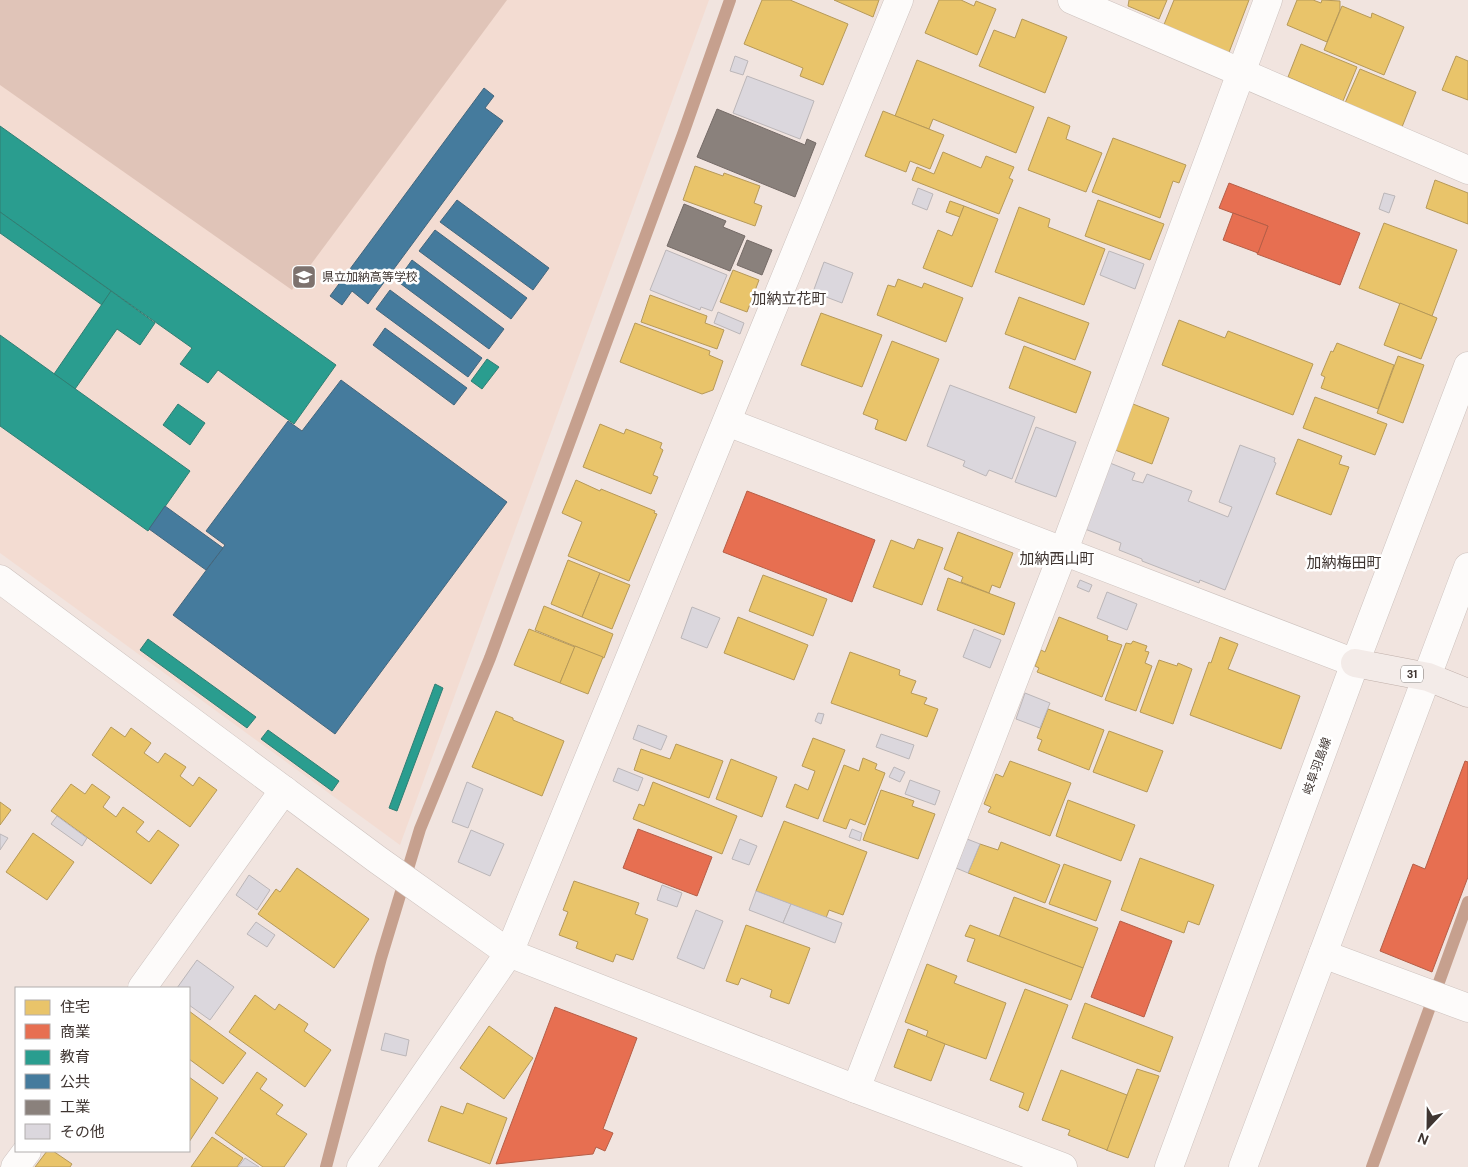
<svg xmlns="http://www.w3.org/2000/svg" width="1468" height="1167" viewBox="0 0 1468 1167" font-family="'DM Sans','Noto Sans JP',sans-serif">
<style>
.built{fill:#f3dcd2}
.green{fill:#e0c4b8}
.homes{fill:#e9c46a;stroke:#b69959}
.shops{fill:#e76f51;stroke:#b55e47}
.schools{fill:#2a9d8f;stroke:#307e73}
.public{fill:#457b9d;stroke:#43667d}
.industry{fill:#8a817c;stroke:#746a66}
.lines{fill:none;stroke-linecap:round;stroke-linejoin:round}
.stream{stroke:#c6a08e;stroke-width:12}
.building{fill:#dbd7dd;stroke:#bbb6b8}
.street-casing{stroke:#cdc2be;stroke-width:29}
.secondary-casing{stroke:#cdc2be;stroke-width:29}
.primary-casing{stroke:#c0b0aa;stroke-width:29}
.street{stroke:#fdfbfa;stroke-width:28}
.secondary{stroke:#fdfbfa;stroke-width:28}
.primary{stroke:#f3ebe8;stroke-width:28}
.labels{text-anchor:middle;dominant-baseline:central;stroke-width:5;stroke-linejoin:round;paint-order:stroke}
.shield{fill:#fff;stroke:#79726f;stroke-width:1}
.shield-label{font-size:11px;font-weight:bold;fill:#3f3531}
.poi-label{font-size:12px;fill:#3f3531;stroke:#fff;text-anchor:start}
.street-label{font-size:12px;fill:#3f3531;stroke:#fff}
.quarter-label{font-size:15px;fill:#3f3531;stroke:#fff}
</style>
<rect width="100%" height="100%" fill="#f1e4df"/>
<!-- built -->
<path class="built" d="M0,0H709L400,845L0,553Z"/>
<!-- green -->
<path class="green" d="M0,0H507L292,290L0,85Z"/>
<!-- homes -->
<g class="homes">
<path d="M762,0H790L848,24L823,85L800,76L803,68L744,44Z"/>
<path d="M834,0H879L873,17Z"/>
<path d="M939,0H961L974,6L976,1L996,9L977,55L925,33Z"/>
<path d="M1129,0H1167L1159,19L1128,6Z"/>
<path d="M1174,0H1249L1228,55L1163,27Z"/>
<path d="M1297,0H1313L1321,3L1322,0L1340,1V10L1327,42L1287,25Z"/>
<path d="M1342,6L1371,18L1372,13L1404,27L1384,75L1324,50Z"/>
<path d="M1022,19L1067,37L1045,93L979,66L994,30L1015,38Z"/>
<path d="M1301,44L1357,67L1343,101L1288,77Z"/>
<path d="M1456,56L1468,61V100L1442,90Z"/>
<path d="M917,60L1034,107L1016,153L933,119L929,129L895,116Z"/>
<path d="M1360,69L1416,92L1402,127L1345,103Z"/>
<path d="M883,111L944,135L930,169L910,161L906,172L865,156Z"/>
<path d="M1048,117L1070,126L1066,139L1102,153L1086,192L1028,170Z"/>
<path d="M1113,138L1186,165L1179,183L1173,181L1160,218L1092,192Z"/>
<path d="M943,152L981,168L986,156L1014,167L1009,178L1013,180L999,214L912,180L917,167L934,174Z"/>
<path d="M695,166L723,176L724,173L760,186L754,203L762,206L755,226L683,200Z"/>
<path d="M1435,180L1468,193V224L1426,208Z"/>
<path d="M1098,200L1164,224L1150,260L1085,236Z"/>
<path d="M950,201L964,206L960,217L946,212Z"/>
<path d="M964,206L998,219L972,287L923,268L938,230L952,236Z"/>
<path d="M1019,207L1050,219L1048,227L1105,249L1084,305L995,272Z"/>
<path d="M1384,223L1457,250L1432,316L1359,288Z"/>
<path d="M733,270L759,280L747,312L720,302Z"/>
<path d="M898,279L922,288L924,283L963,298L946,342L877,315L888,285L895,287Z"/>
<path d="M650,295L707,316L705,323L724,330L717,349L641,322Z"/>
<path d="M1019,297L1089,323L1075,360L1005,334Z"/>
<path d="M1400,303L1437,318L1421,359L1384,345Z"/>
<path d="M821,313L882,335L862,387L801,365Z"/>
<path d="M1179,320L1225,338L1228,331L1313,364L1293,415L1162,365Z"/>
<path d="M635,323L710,351L709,355L723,361L713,390L702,394L620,362Z"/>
<path d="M892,341L939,359L906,441L875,429L878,420L863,414Z"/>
<path d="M1337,343L1394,365L1378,409L1321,388L1325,377L1321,375L1331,351L1333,352Z"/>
<path d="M1024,346L1091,372L1076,413L1009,388Z"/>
<path d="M1398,356L1424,365L1403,423L1377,413Z"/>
<path d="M1315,397L1387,424L1375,455L1303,428Z"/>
<path d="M1133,404L1169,418L1152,464L1115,450Z"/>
<path d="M600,424L624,434L626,429L662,443L660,448L663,450L653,475L658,477L651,494L583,467Z"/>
<path d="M1298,439L1342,456L1339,464L1349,467L1331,515L1276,494Z"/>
<path d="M576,480L600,491L601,489L655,511L654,513L657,514L629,581L568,556L582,522L562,513Z"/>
<path d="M958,532L1013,553L1000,588L992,585L989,593L961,582L963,577L944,569Z"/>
<path d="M918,539L943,548L922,605L873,587L891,540L914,549Z"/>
<path d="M568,560L600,573L582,617L551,604Z"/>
<path d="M600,573L630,585L612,629L582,617Z"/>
<path d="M763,575L827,599L813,636L749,611Z"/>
<path d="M948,578L1015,603L1004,635L937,610Z"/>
<path d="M544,606L613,634L604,658L535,630Z"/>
<path d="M738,617L808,645L794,680L724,653Z"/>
<path d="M1059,617L1108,636L1107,640L1122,645L1102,697L1037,672L1039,668L1035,666L1041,650L1045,652Z"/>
<path d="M529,629L575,647L560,683L514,665Z"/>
<path d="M1220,637L1238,644L1228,669L1300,696L1281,749L1190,715L1209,662L1211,663Z"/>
<path d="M1133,641L1147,646L1145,651L1149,652L1145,663L1152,666L1136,711L1105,700L1126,643L1131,644Z"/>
<path d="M575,646L603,657L588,694L560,683Z"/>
<path d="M850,652L900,670L899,675L916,681L911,693L927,698L924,704L938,709L927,737L831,703Z"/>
<path d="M1159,660L1177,666L1178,663L1192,669L1173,724L1140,712Z"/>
<path d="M1048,709L1104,730L1089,770L1038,750L1042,740L1037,738Z"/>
<path d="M496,711L513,718V720L564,741L542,796L472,767Z"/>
<path d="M111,727L125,737L131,728L151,743L144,753L158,763L165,753L186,767L180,776L193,786L199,777L217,790L190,827L92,755Z"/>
<path d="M1109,731L1163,751L1147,792L1093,772Z"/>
<path d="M813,738L845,750L818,819L786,807L795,784L808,790L815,771L802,766Z"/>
<path d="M676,744L723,761L709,798L634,770L641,749L670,759Z"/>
<path d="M863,758L877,764L875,769L885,773L865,825L850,819L846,829L823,821L844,765L859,771Z"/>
<path d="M731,759L777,777L762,817L716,799Z"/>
<path d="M1010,761L1071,783L1050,836L988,812L991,807L984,804L996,774L1003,777Z"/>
<path d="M653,782L737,816L722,854L633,819L639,804L644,806Z"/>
<path d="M71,784L85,794L92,784L110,797L103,807L116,817L123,807L144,822L136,832L149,842L158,830L179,845L151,884L51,811Z"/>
<path d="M881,790L914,801L912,806L935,814L918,859L863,840Z"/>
<path d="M1068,800L1135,825L1121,861L1056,836Z"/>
<path d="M0,802L11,810L0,825Z"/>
<path d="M784,821L867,852L843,915L829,910L826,918L756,891Z"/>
<path d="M33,833L74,862L47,900L6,872Z"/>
<path d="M1001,842L1060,865L1045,903L968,873L980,844L998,850Z"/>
<path d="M1140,858L1214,885L1199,925L1188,921L1184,933L1121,910Z"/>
<path d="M1064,864L1111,881L1096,921L1049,904Z"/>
<path d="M297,868L369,919L334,968L258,914L276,889L280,892Z"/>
<path d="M574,881L639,903L635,914L648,919L633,960L616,954L613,962L576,948L578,942L559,935L568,912L563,910Z"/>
<path d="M1014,897L1098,928L1083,968L999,937Z"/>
<path d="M746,925L810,948L789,1004L770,997L772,990L741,978L738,985L726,981Z"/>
<path d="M970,925L1083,968L1071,1000L967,961L975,939L965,936Z"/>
<path d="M927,964L957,976L954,983L1006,1003L986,1059L926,1037L928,1031L905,1022Z"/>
<path d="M1025,989L1068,1005L1028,1111L1019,1107L1024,1093L990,1080Z"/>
<path d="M255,995L275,1010L279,1004L308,1024L304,1031L331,1050L305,1087L229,1032Z"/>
<path d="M1085,1003L1173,1037L1160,1072L1072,1038Z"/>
<path d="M189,1011L246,1053L223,1084L189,1059Z"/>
<path d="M489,1026L533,1058L504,1099L460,1068Z"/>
<path d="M908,1029L945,1044L931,1081L894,1067Z"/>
<path d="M1137,1069L1159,1076L1128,1158L1106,1150Z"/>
<path d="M1061,1070L1127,1095L1107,1150L1068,1135L1070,1130L1042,1120Z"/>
<path d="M257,1072L267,1079L260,1089L283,1105L276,1114L307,1134L284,1167H263L215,1133Z"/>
<path d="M189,1077L218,1098L189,1142Z"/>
<path d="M467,1103L507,1118L490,1164L428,1141L441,1106L463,1114Z"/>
<path d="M212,1137L243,1158L237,1167H191Z"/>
<path d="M47,1151H53L72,1164L70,1167H35Z"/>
</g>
<!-- shops -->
<g class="shops">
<path d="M1229,183L1360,233L1340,285L1257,254L1268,226L1219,208Z"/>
<path d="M1233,213L1268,226L1258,253L1223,240Z"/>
<path d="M747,491L875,540L852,602L723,552Z"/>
<path d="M1465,761L1468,762V877L1432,972L1380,951L1413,864L1425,869Z"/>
<path d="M638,829L712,857L697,896L623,868Z"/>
<path d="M1120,921L1172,941L1144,1017L1091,997Z"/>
<path d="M555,1007L637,1038L603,1129L613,1133L605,1151L596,1147L593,1154L496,1164Z"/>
</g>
<!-- schools -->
<g class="schools">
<path d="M0,126L336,365L294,424L218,370L208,383L180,364L192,348L0,212Z"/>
<path d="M0,212L111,291L102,305L0,233Z"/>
<path d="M111,291L155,323L140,345L117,329L75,389L54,374Z"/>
<path d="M0,335L190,471L148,531L0,426Z"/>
<path d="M487,359L499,367L482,389L471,381Z"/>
<path d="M178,404L205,423L190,445L163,425Z"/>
<path d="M148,639L256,717L247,728L140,650Z"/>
<path d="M435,684L443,688L397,811L389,808Z"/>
<path d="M268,730L339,781L332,791L261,739Z"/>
</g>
<!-- public -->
<g class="public">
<path d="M484,88L494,96L485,108L503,121L368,304L352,291L342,305L330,296Z"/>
<path d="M457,200L549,268L533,290L440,222Z"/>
<path d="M435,230L527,298L511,319L419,251Z"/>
<path d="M412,260L504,329L489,349L397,281Z"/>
<path d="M390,290L482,358L468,377L376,309Z"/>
<path d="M385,328L467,388L454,405L373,345Z"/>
<path d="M341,380L507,502L335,734L173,615L225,545L206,531L288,421L302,431Z"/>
<path d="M165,506L223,548L206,570L149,529Z"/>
</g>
<!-- industry -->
<g class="industry">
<path d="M717,109L805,145L807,139L816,143L795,197L697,157Z"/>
<path d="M684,204L726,221L723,227L745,236L730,271L667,246Z"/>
<path d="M747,240L772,250L762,275L737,265Z"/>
</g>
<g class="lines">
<!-- stream -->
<g class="stream">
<path d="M326,1167L381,958L420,829L490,658L683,134L730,0"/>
<path d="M1372,1167L1468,902"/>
</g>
</g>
<!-- building -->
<g class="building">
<path d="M735,56L748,61L743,75L730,71Z"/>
<path d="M747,76L814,101L800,139L733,113Z"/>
<path d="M918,188L933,194L927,210L912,204Z"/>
<path d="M1384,193L1395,196L1389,213L1379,209Z"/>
<path d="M666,250L727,275L712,311L701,307L700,310L650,290Z"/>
<path d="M1109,251L1144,264L1135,289L1100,275Z"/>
<path d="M824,262L853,273L842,303L813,292Z"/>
<path d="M718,312L744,323L740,334L714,323Z"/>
<path d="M950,385L1035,417L1012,479L989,470L986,476L963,466L965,461L927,446Z"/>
<path d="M1036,427L1076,442L1056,497L1015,482Z"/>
<path d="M1240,445L1275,458L1274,462L1276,463L1225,590L1200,580L1199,583L1142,561V559L1119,550L1121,543L1085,529L1110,463L1135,473L1132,480L1143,483L1147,474L1192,491L1188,501L1228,517L1232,507L1219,502Z"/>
<path d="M1080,580L1092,585L1089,592L1077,587Z"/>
<path d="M1107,592L1137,604L1127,630L1097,618Z"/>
<path d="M692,607L720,618L707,648L681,638Z"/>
<path d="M974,629L1001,640L990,668L963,657Z"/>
<path d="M1025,693L1050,703L1040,728L1016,719Z"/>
<path d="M818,713L824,714L821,724L815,721Z"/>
<path d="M638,725L667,736L661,750L633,739Z"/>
<path d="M881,734L914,745L909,759L876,747Z"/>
<path d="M894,767L905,772L900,782L889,777Z"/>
<path d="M618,768L643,778L638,791L613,781Z"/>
<path d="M910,780L940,791L935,805L905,794Z"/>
<path d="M467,782L483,789L468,828L452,822Z"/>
<path d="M57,816L87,838L82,846L51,824Z"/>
<path d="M852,829L862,833L860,841L849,837Z"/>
<path d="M471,830L504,844L490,876L458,862Z"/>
<path d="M0,834L8,838L0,850Z"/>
<path d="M740,839L757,846L749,865L732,859Z"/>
<path d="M967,839L980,844L968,873L956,868Z"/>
<path d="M249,875L270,890L257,910L236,895Z"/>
<path d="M662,885L682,893L677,907L657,900Z"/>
<path d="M756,891L791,904L783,923L749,910Z"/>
<path d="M791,904L842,923L835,943L783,923Z"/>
<path d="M696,910L723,921L704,969L677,958Z"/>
<path d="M256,922L275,935L267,947L247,934Z"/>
<path d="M197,960L234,987L210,1020L189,1005V988H177Z"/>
<path d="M385,1033L409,1040L406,1056L381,1050Z"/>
<path d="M245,1158L259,1167H238Z"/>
</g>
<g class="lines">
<defs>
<g id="street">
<path d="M1072,0L1468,170"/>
<path d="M727,422L1355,663"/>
<path d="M0,579L378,860L509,953L856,1089L1063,1167"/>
<path d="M1323,954L1468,1008"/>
<path d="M142,988L284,790"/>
<path d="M856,1089L1064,550L1268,0"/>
<path d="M15,1167L27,1151"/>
<path d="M361,1167L509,953L899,0"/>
</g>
<g id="secondary">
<path d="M1169,1167L1355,663L1468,366"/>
<path d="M1243,1167L1468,567"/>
</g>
<path id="primary" d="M1355,663L1428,677L1468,693"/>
</defs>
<!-- street casing -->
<use href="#street" class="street-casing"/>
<!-- secondary casing -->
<use href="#secondary" class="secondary-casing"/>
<!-- primary casing -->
<use href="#primary" class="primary-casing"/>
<!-- street -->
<use href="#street" class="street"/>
<!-- secondary -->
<use href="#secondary" class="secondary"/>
<!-- primary -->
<use href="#primary" class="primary"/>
</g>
<!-- icons -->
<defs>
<symbol id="school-square" viewBox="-11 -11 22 22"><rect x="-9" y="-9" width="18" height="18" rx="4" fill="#7d726e" stroke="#fff"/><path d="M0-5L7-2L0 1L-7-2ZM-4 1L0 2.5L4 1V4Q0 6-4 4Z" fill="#fff"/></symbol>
</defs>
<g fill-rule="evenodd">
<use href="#school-square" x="290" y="263" width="28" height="28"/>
</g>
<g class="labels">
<!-- shield labels -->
<rect class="shield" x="1401" y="665.5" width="22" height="17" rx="4"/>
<g class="shield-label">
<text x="1412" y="674">31</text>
</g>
<!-- poi labels -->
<g class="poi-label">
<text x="322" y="277">県立加納高等学校</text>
</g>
<!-- street labels -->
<g class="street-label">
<text transform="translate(1317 766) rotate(-70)">岐阜羽島線</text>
</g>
<!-- quarter labels -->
<g class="quarter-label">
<text x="789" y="299">加納立花町</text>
<text x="1057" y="559">加納西山町</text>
<text x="1344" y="563">加納梅田町</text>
</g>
</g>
<!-- legend -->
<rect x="15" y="987" width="175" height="165" fill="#ffffff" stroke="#b2aead"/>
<rect x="25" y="1000" width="25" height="15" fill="#e9c46a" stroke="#b2aead"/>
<text x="60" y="1012" font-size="15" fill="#3f3531">住宅</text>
<rect x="25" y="1024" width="25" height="15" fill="#e76f51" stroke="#b2aead"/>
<text x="60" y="1037" font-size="15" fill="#3f3531">商業</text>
<rect x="25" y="1050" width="25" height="15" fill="#2a9d8f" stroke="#b2aead"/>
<text x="60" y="1062" font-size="15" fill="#3f3531">教育</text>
<rect x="25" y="1074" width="25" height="15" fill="#457b9d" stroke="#b2aead"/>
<text x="60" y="1087" font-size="15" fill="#3f3531">公共</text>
<rect x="25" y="1100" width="25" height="15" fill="#8a817c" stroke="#b2aead"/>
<text x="60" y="1112" font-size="15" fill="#3f3531">工業</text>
<rect x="25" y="1124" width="25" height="15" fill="#dbd7dd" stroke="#b2aead"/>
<text x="60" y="1137" font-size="15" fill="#3f3531">その他</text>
<!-- north arrow -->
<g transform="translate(1428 1127) rotate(202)" stroke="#ffffff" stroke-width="4" paint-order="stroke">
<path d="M0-4L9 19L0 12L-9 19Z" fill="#3f3531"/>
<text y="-8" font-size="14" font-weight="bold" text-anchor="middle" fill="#3f3531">N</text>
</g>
</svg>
